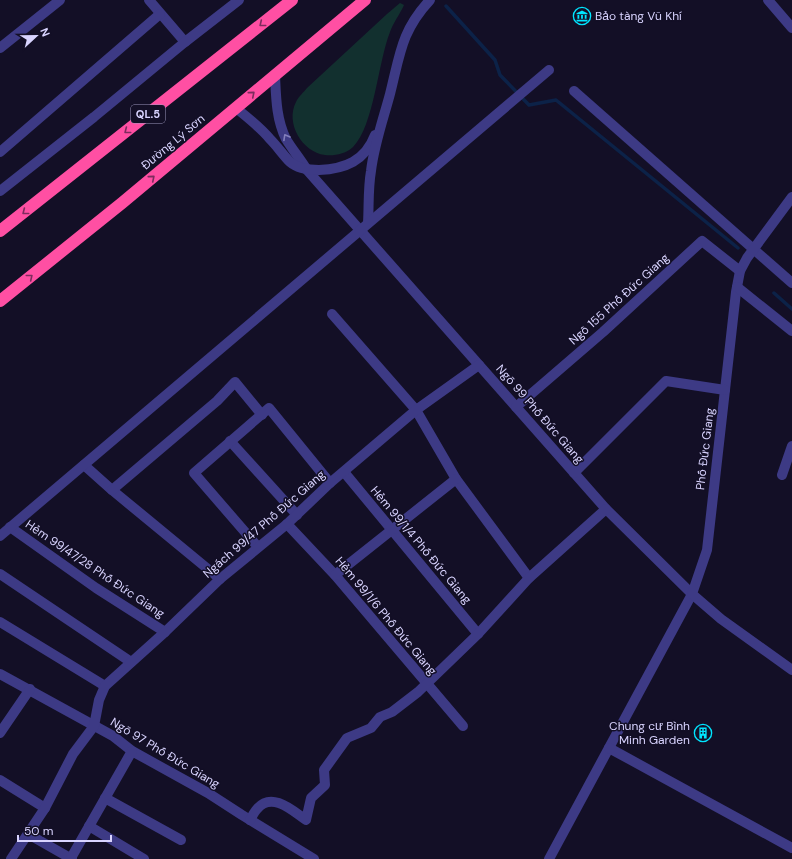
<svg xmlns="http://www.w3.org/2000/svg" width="792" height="859" viewBox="0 0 792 859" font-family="'DM Sans',sans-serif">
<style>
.green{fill:#12302f}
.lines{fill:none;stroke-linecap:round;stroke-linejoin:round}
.stream{stroke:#0c2248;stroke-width:3.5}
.minor{stroke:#3d3a85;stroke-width:10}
.highway{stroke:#ff4fa3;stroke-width:12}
.oneway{stroke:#7d2c5e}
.oneway2{stroke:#837fbc}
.labels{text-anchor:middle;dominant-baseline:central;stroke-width:3;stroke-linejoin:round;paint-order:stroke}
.shield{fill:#130f26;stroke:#9e99be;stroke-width:1}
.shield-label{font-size:11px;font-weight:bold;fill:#d9d4ff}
.poi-label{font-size:12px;fill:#d9d4ff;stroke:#130f26;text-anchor:start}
.street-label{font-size:12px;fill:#d9d4ff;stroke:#130f26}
</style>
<rect width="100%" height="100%" fill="#130f26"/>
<!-- green -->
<path class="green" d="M400,3L404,5C400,14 393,23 390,32C378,62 374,126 353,147C346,154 334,156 325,155C302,152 285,123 296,102C298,97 304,92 307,88L387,14Z"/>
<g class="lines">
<!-- stream -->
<g class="stream">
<path d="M446,6L495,60L500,75L529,105L556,100L738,248"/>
<path d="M774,293L792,309"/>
</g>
<!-- minor -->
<g class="minor">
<path d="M149,0L185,42"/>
<path d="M768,0L792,28"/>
<path d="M0,48L60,0"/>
<path d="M275,75C276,96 276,119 286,139C292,149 301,160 307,170L606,509L692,594L549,859"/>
<path d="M574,91L792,283"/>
<path d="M236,108C248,118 260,127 270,139C277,146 283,155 290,162C298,169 309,170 319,170C345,169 365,161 375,135"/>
<path d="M0,152L160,14"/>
<path d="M0,191L94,117L185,42L239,0"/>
<path d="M792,197L747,258L740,271L736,292L707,550L692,594L721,619L792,670"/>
<path d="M368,223C369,206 368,188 371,171C374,145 383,120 390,94C400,55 401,31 430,0"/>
<path d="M737,287L792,331"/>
<path d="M332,314L416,410L456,479L529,578"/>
<path d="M516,407L603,332L702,241L740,271"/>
<path d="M230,441L297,515"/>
<path d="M84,465L112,490L220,579"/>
<path d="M344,472L478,634"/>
<path d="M574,473L666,381L725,390"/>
<path d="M782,475L792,446"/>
<path d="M112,490L217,401L235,382L262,415"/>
<path d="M287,524L335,575L463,726"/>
<path d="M10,527L96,588L165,632"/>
<path d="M0,536L549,70"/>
<path d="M258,547L194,473L269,408L330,483"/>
<path d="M0,574L131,662"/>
<path d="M335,575L456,479"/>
<path d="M0,622L105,686"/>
<path d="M0,674L113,736L132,751L208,793L242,815L314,859"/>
<path d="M0,733L30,689"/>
<path d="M609,748L792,848"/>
<path d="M0,780L45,808"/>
<path d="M105,798L181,840"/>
<path d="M250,820C252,817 254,812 257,809C272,791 293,811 306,820L311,798L325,785L324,770L347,738L371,728L380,717L392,712L418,692L478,634L529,578L606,509"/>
<path d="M89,826L144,859"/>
<path d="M28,834L72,859"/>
<path d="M71,858L132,751"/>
<path d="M11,859L45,808L73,754L94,726L99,700L105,686L165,632L220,579L287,524L330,483L416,410L479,365"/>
</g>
<!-- highway -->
<g class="highway">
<path d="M0,231L292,0"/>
<path d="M0,301L122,203L365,0"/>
</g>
</g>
<!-- one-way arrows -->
<defs><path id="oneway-chevron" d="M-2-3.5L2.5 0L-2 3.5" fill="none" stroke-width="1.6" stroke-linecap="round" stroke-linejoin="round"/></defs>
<g class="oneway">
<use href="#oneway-chevron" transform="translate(262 24) rotate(141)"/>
<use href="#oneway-chevron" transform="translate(252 94) rotate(-40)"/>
<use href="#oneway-chevron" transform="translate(127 131) rotate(142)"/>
<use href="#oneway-chevron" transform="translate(152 178) rotate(-40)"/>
<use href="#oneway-chevron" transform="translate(25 212) rotate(142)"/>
<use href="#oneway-chevron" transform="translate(30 277) rotate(-39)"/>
</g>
<use class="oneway2" href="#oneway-chevron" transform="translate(286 137) rotate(-119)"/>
<!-- icons -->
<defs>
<symbol id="museum-ring" viewBox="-11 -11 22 22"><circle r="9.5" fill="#130f26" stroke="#00e5ff" stroke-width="1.5"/><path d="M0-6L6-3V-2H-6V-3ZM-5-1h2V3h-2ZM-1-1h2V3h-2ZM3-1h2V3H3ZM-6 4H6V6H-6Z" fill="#00e5ff"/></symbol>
<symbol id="building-ring" viewBox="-11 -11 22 22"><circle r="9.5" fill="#130f26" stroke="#00e5ff" stroke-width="1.5"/><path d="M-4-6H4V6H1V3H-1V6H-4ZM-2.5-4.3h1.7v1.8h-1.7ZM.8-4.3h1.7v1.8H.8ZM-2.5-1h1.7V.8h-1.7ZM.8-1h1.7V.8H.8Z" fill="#00e5ff"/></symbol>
</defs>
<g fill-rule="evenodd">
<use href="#museum-ring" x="572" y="6" width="20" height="20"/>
<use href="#building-ring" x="693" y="723" width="20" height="20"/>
</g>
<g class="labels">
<!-- shield labels -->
<rect class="shield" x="131" y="105" width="34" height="18" rx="3"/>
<g class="shield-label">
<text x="148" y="114">QL.5</text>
</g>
<!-- poi labels -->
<g class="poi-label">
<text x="595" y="16">Bảo tàng Vũ Khí</text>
<text x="690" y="726" text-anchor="end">Chung cư Bình<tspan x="690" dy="14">Minh Garden</tspan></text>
</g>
<!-- street labels -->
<g class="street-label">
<text transform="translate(173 142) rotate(-40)">Đường Lý Sơn</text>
<text transform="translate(619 299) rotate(-42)">Ngõ 155 Phố Đức Giang</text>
<text transform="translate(540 414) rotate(49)">Ngõ 99 Phố Đức Giang</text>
<text transform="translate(705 449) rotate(-83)">Phố Đức Giang</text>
<text transform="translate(264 524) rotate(-41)">Ngách 99/47 Phố Đức Giang</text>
<text transform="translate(421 545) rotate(50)">Hẻm 99/1/4 Phố Đức Giang</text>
<text transform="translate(95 569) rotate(34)">Hẻm 99/47/28 Phố Đức Giang</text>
<text transform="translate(386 616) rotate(50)">Hẻm 99/1/6 Phố Đức Giang</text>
<text transform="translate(165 753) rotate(31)">Ngõ 97 Phố Đức Giang</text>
</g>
</g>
<!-- north arrow -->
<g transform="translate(36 36) rotate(68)" stroke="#130f26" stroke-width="3" paint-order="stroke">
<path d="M0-3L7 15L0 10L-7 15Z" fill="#d9d4ff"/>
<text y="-6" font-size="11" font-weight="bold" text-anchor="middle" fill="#d9d4ff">N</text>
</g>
<!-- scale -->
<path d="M18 835v6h93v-6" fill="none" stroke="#d9d4ff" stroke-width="2"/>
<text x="24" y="835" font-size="12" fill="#d9d4ff" stroke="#130f26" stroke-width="3" paint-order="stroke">50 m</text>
</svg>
